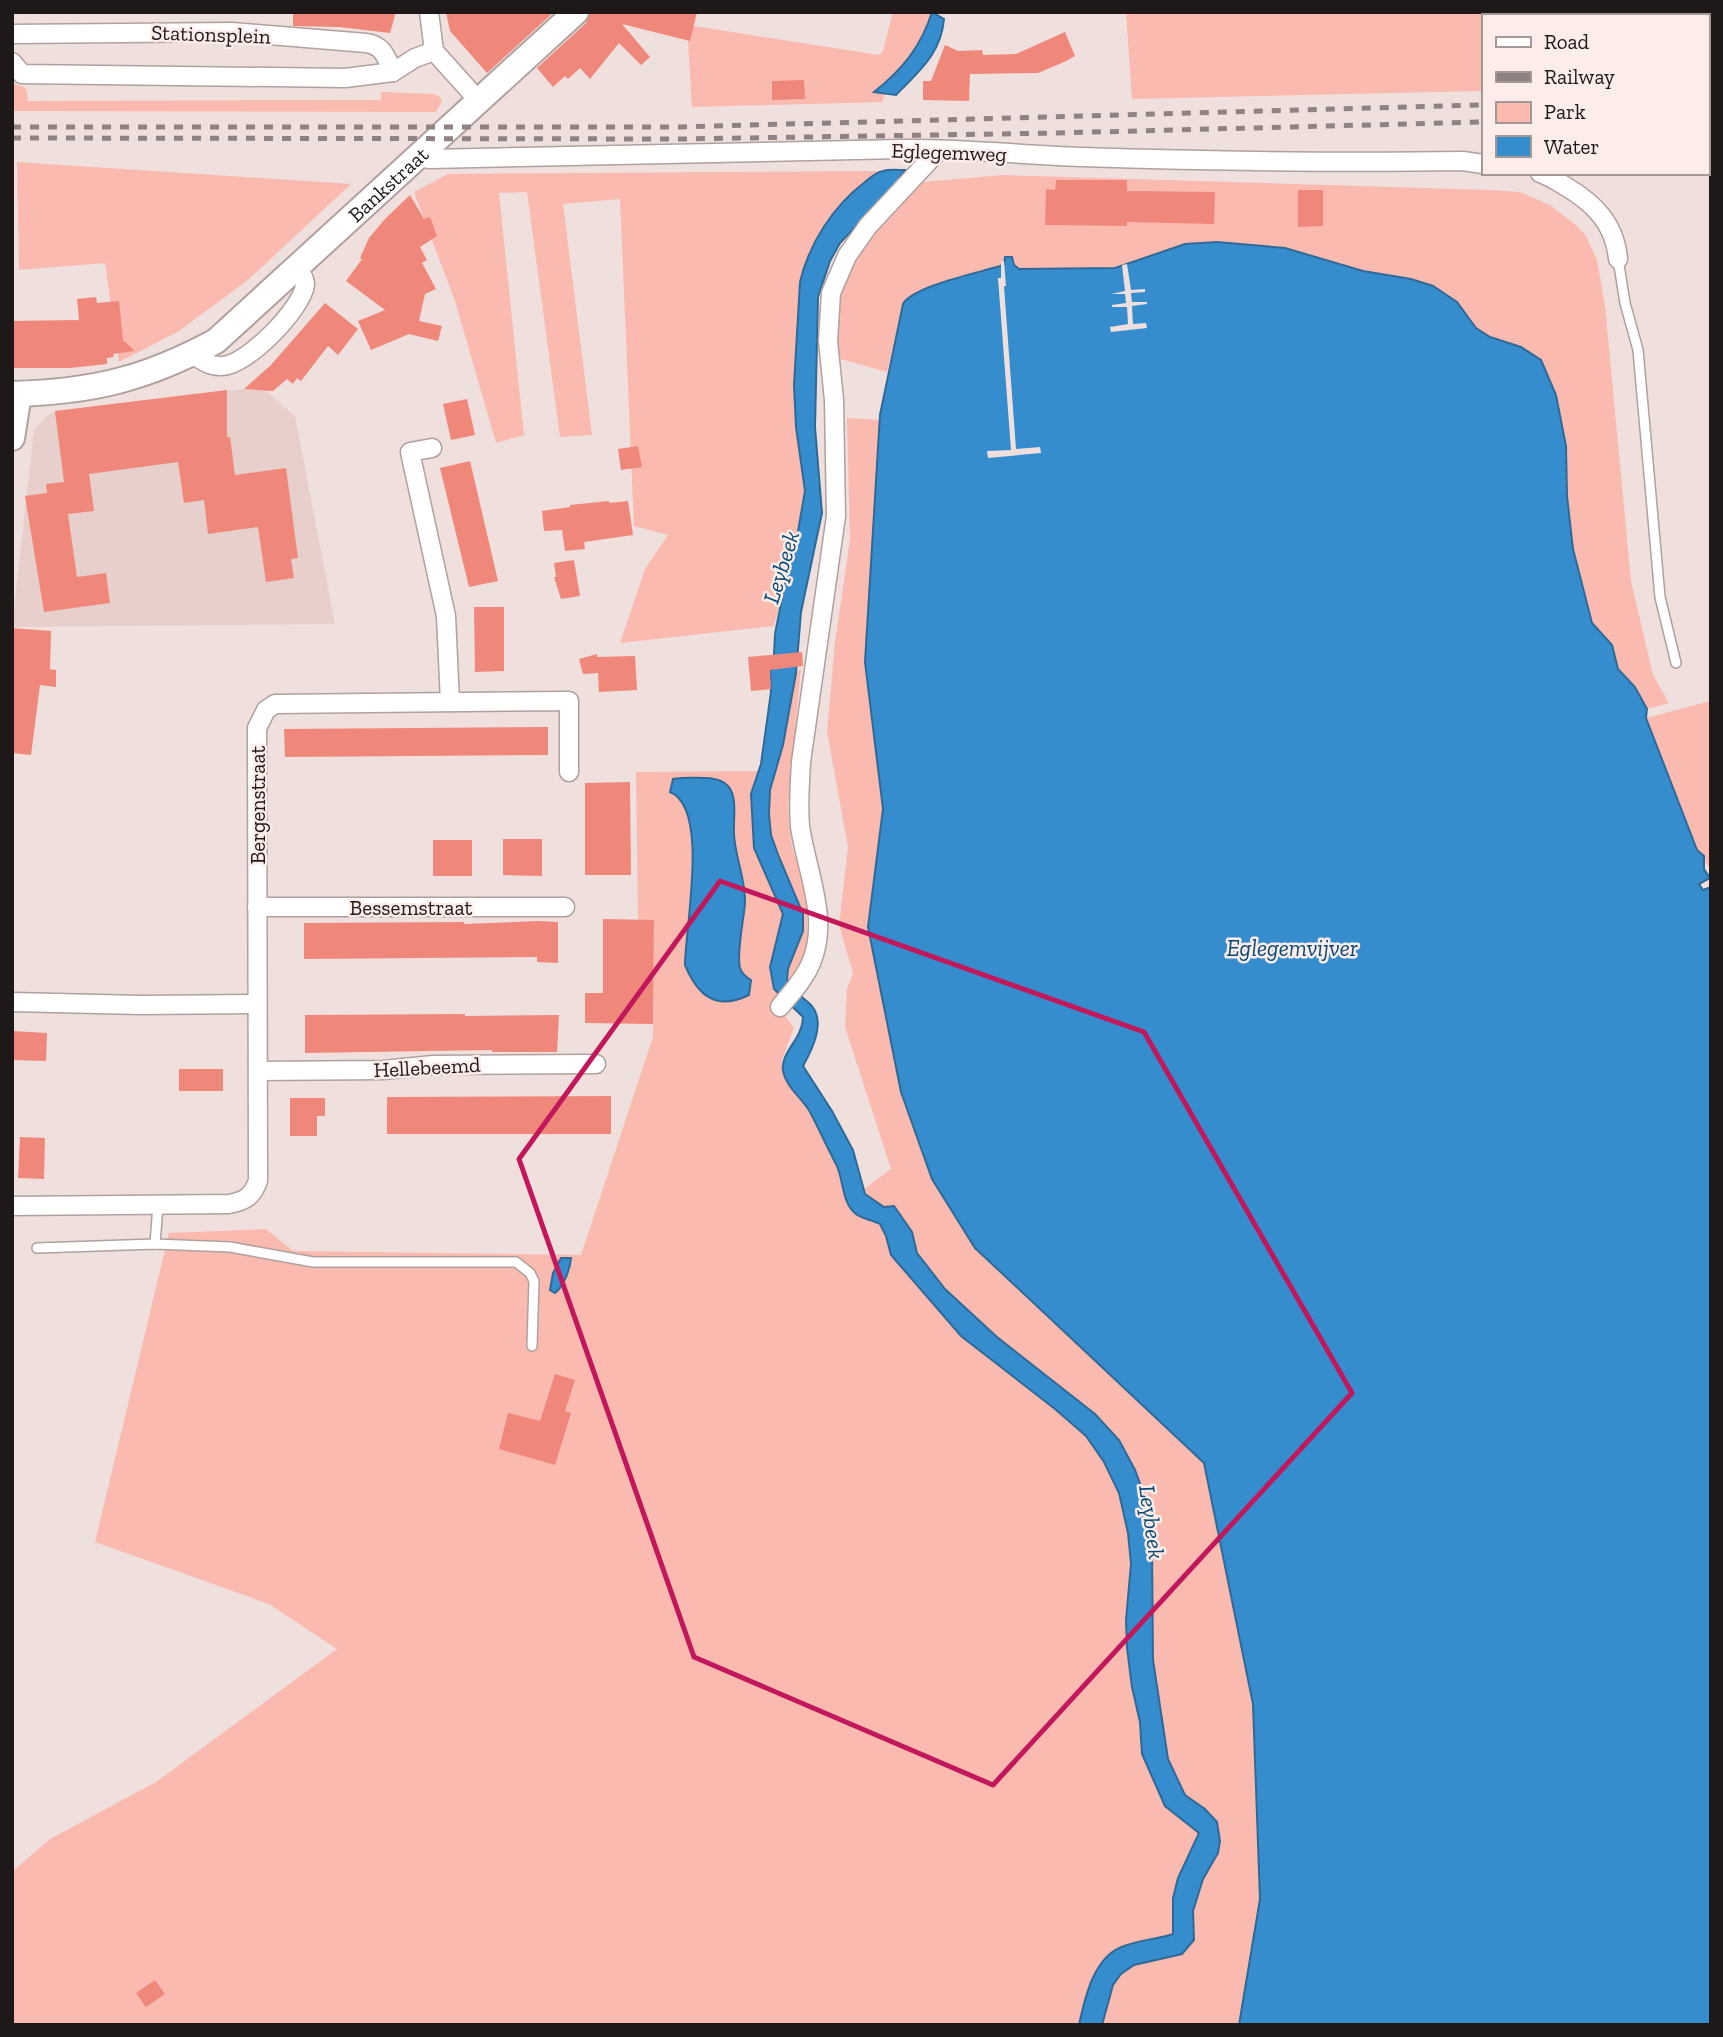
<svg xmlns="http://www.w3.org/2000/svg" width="1723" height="2037" viewBox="0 0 1723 2037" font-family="'Zilla Slab',serif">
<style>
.built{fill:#e7cfcb}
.green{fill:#fabab0}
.water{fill:#368dce;stroke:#2f6a97;stroke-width:2}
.pier{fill:#efdfdd}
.building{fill:#ef887b}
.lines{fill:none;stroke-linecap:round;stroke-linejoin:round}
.lane-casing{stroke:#afa19e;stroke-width:12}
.street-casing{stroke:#afa19e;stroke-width:21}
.secondary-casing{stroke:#afa19e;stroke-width:28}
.lane{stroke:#fff;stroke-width:9}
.street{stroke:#fff;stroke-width:18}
.secondary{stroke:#fff;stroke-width:24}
.rail{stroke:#8e8382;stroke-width:5;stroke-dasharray:9 9;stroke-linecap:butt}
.marked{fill:none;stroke:#c2185b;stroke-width:5;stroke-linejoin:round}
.labels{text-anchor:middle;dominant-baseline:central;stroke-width:5;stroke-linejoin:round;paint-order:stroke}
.street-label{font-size:21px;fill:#1e1918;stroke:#fcecea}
.water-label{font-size:23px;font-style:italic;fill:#054974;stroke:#fcecea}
</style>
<rect width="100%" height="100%" fill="#efdfdd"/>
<!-- built -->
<path class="built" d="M244,389L265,390L295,416L335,624L12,627L34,430L48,415L55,411Z"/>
<!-- green -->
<g class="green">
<path d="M893,12H932C921,47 902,69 875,92L885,93L882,102L692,107L687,25L879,55L883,51Z"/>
<path d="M1126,12H1651V16H1483V91L1132,99Z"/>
<path d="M12,83L26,88L28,101L381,100V92L434,94L440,97L442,101L436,112L12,111Z"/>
<path d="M17,162L351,184L248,280L179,331L119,362L105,263L19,270Z"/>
<path d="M880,171C841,200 812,233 800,282L794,385L796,427L805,491L799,527L774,626L620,643L645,569L668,535L634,526L620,199L563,204L592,435L560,437L527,192L499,193L524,435L496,443L455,301L414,192L448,174Z"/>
<path d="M1003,175L1489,190L1520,192L1550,205L1577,226L1586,236L1597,260L1605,306L1631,581L1653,675L1669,703L1647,709L1635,687L1618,669L1612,645L1592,623L1573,549L1567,496L1566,446L1556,395L1521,347L1490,337L1475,328L1457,302L1448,294L1411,279L1363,271L1285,248L1217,242L1185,244L1115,268L1019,269L1014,265L1010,257L1000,266L924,288L903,304L887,372L837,358C839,340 835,322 838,304C845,253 889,216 923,182Z"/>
<path d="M847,418L880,420L865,662L883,809L868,927L901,1092L932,1179L975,1248L1203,1463L1253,1704L1260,1899L1239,2025H12V1872L50,1839L156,1782L337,1649L269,1604L95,1542L169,1233L266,1229L293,1251L581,1255L653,1037L654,920H638L636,772L775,771L783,747L795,675L801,668L788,807L791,842L806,894L807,941L801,971L775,1002L794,1028L781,1062L856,1195L891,1169L845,1027L847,989L853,973L839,925L848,847L827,732L835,642L850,540Z"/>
<path d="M1711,701V870L1697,850L1646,718Z"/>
</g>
<!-- water -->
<g class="water">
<path d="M932,12L944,19C941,54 919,71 896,95L874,92C902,70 921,47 932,12Z"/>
<path d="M905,170L895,185L840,243L830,261L818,297L815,427L822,513L801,612L796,673L783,745L770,790L769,814L771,835L779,857L803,914V931L788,969L787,980C793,991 801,996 810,1004C827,1021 812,1050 803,1066L832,1111L853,1150L865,1194L884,1207L894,1206L912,1232L917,1253L945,1289L997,1337L1095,1414L1119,1440L1135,1470L1145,1497L1152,1548L1153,1660L1168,1759L1185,1795L1205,1809L1217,1822L1220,1841L1218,1853L1203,1879L1193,1911L1194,1940L1182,1954L1134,1965L1121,1974L1113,1985L1102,2025H1079C1085,1997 1094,1956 1124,1946C1140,1940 1157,1939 1173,1934V1898L1178,1878L1199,1833L1165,1806L1142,1754L1140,1722L1132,1687L1127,1648L1126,1620L1131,1564L1128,1533L1119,1493L1104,1462L1086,1436L1055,1409L961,1336L891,1255L886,1236L880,1224C873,1220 862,1219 856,1214C841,1202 844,1179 836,1164C827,1147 819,1129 810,1112C802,1098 786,1087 783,1071C780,1052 803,1039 803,1017L774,989L770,967L783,914L754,848L751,794L761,764L771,692L770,670L774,655L775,634L787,572L797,537L805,491L796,427L794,385L800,282C809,244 833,206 865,182C870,178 876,172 883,171C889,169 898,170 905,170Z"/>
<path d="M1217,242L1285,248L1363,271L1411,279L1433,286L1457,302L1476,328L1490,337L1521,347L1541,360L1556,395L1566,446L1567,496L1573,549L1592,623L1612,645L1618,669L1635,687L1647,709L1646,718L1697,850L1704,856V869L1710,878L1699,884L1703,890L1711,887V2025H1239L1260,1899L1253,1704L1204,1463L975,1248L932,1179L901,1092L868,927L883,809L865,662L880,415L903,304C913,286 978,273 1000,266L1004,264L1005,257H1012L1014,265L1019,269L1115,268L1185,244Z"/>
<path d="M681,778C695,778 718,775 728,786C738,797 733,820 734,834C735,858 746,879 745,903C744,919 736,954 740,968C742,974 746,977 751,980L749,995C716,1011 698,996 685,965C685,928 710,808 670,792L673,779Z"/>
<path d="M561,1258H571C570,1269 564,1286 555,1293L550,1290L553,1273Z"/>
</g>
<!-- pier -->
<g class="pier">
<path d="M1001,261H1004L1006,286H1004L1016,449L1040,447L1041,453L988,458L987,451L1011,450L998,278H1001Z"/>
<path d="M1127,264L1131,290L1145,289V292L1131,293L1132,302H1147V304L1132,306L1133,324L1146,323L1147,328L1111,332L1110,327L1128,324L1127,307H1112V305L1126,303L1125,294H1111L1125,291L1122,265Z"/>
</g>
<!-- building -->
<g class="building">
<path d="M293,12H396L390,33L339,27L293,26Z"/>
<path d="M446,12H554L487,73L450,31Z"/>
<path d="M590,12H697L690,41L622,24L650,57L641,65L619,43L590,79L580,68L568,79L565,76L553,87L537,68L586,23Z"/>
<path d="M1065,32L1075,56L1064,62L1038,73L970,74L969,101L923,100V81H931L945,45L958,51L982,50L983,55L1016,54Z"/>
<path d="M804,80L805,99L772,100V81Z"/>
<path d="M1056,180H1127V191L1215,192L1214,224L1127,222V226L1045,225L1046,189L1055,190Z"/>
<path d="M1298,190H1323V226L1298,227Z"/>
<path d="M410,195L424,219L430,217L437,236L420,247L427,260L422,263L436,289L425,294L419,321L442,326L438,341L409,334L371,350L358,321L385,310L346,281L362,259L360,258L369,238L385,219Z"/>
<path d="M96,297L97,303L119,301L123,340L135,351L113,354L114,357L107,358V364L70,368H12V321L79,320L77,299Z"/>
<path d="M325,303L358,329L338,355L328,346L301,381L297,378L293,384L287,379L273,391L244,389L271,365Z"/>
<path d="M227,390V437H230L235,475L286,468L298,558L291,559L294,578L266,582L258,527L208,534L204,500L184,503L178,462L89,474L94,511L68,514L77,577L106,573L110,603L44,612L25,496L47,493L46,484L64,482L55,411Z"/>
<path d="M467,399L475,435L451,440L443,404Z"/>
<path d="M638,446L642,467L621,470L618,449Z"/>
<path d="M470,461L498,581L469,587L440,468Z"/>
<path d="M609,501V503L628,501L633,535L584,542L585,549L565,551L562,530L544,531L542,511L570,507V505Z"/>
<path d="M574,560L580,596L561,599L554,577H556L554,563Z"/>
<path d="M474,607H504V671L475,672Z"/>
<path d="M12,628L51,631L50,669L56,670V687L40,685L31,755L12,753Z"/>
<path d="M802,652L803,666L770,670L771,689L751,691L748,657Z"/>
<path d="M597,654V657L635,656L637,690L599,692L598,673L583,674L579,659Z"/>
<path d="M548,727V755L285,757L284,729Z"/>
<path d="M630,782L631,875H585V783Z"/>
<path d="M503,839H542V876L503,875Z"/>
<rect x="433" y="840" width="39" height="36"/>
<path d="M603,919L654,920L653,1024L585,1023V993H603Z"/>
<path d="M539,921L558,922V963L537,962V957L304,959V923L464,922V924Z"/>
<path d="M465,1014V1016L559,1015L557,1052H492V1050L305,1053V1015Z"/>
<path d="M12,1031L47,1033L46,1061L12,1060Z"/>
<rect x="179" y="1069" width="44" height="22"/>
<path d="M611,1096V1134H387V1097Z"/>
<path d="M290,1098H325V1116H317V1136H290Z"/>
<path d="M20,1137L45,1138L44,1179L18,1178Z"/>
<path d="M555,1374L575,1380L565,1411L571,1413L555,1465L499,1449L508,1413L540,1421Z"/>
<path d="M155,1980L165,1994L146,2007L136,1993Z"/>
</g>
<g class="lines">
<defs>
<g id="lane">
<path d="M1669,12V16"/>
<path d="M1618,259L1625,303L1638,350L1660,597L1676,663"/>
<path d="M155,1244L158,1205"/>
<path d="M37,1248L155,1244L230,1247L313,1262H516L530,1273L534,1281L532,1346"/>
</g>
<g id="street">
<path d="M429,12L434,51"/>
<path d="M12,34L232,32L366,43C383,45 386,57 393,72"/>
<path d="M434,51L478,100"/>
<path d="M12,62L22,74L345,78L393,72L415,58L434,51"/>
<path d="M415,157L430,159C587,157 744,151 901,149C961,148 1022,155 1081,157C1209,161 1336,163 1463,161L1483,164"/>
<path d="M1540,173C1549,176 1557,181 1565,186C1594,203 1615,224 1618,259"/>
<path d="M192,354C201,360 210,367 222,366C246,366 302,309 305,285C305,277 300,272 295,267"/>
<path d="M432,448L410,452L446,616L450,702"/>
<path d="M257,907H565"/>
<path d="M12,1002L141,1005L257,1004"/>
<path d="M780,1007C791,993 804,980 811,963C830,919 806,870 800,826C798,804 800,783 801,762L836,516L834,400L828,341L831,293L847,256L868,226L938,151"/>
<path d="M258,1071L383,1070L433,1065L596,1064"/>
<path d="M12,1206L229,1204C245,1201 252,1197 258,1181L257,728L266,710L275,704L569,701V772"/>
</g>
<g id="secondary">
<path id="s1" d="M12,394C92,392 146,379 216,341L576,12"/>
<path d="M12,438L19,394"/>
</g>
</defs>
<!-- lane casing -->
<use href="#lane" class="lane-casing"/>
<!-- street casing -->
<use href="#street" class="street-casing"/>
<!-- secondary casing -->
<use href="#secondary" class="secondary-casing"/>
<!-- lane -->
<use href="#lane" class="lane"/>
<!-- street -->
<use href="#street" class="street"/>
<!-- secondary -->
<use href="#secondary" class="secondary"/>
<!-- rail -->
<g class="rail">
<path d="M1707,99H1711"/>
<path d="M1707,116H1711"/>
<path d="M12,127H681L1483,105"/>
<path d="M12,138L681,139L1057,133L1483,122"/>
</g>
</g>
<!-- marked area -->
<path class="marked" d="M720,881L1144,1032L1352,1393L993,1785L694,1657L519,1159Z"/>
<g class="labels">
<!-- street labels -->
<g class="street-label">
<text transform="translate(211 34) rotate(2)">Stationsplein</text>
<text transform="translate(949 152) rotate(2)">Eglegemweg</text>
<text stroke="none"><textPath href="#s1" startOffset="446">Bankstraat</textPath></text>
<text transform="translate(257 805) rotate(-90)">Bergenstraat</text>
<text x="411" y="907">Bessemstraat</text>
<text transform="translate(427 1067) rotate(-3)">Hellebeemd</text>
</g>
<!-- water labels -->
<g class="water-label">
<text transform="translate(781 567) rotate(-73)">Leybeek</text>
<text x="1292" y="948">Eglegemvijver</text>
<text transform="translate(1152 1522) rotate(82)">Leybeek</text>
</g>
</g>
<!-- border -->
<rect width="1723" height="2037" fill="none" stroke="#1e1918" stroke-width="28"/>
<!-- legend -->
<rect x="1482" y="14" width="228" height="161" fill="#fcecea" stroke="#a39896" stroke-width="2"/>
<rect x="1496" y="37" width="35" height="10" fill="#ffffff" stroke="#a39896" stroke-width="2"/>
<text x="1544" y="49" font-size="21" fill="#1e1918">Road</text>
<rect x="1496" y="72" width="35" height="10" fill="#8e8382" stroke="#a39896" stroke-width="2"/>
<text x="1544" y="84" font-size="21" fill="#1e1918">Railway</text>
<rect x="1496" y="102" width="35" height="21" fill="#fabab0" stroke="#a39896" stroke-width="2"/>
<text x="1544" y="119" font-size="21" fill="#1e1918">Park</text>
<rect x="1496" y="136" width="35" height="21" fill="#368dce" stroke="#a39896" stroke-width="2"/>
<text x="1544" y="154" font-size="21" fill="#1e1918">Water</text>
</svg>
